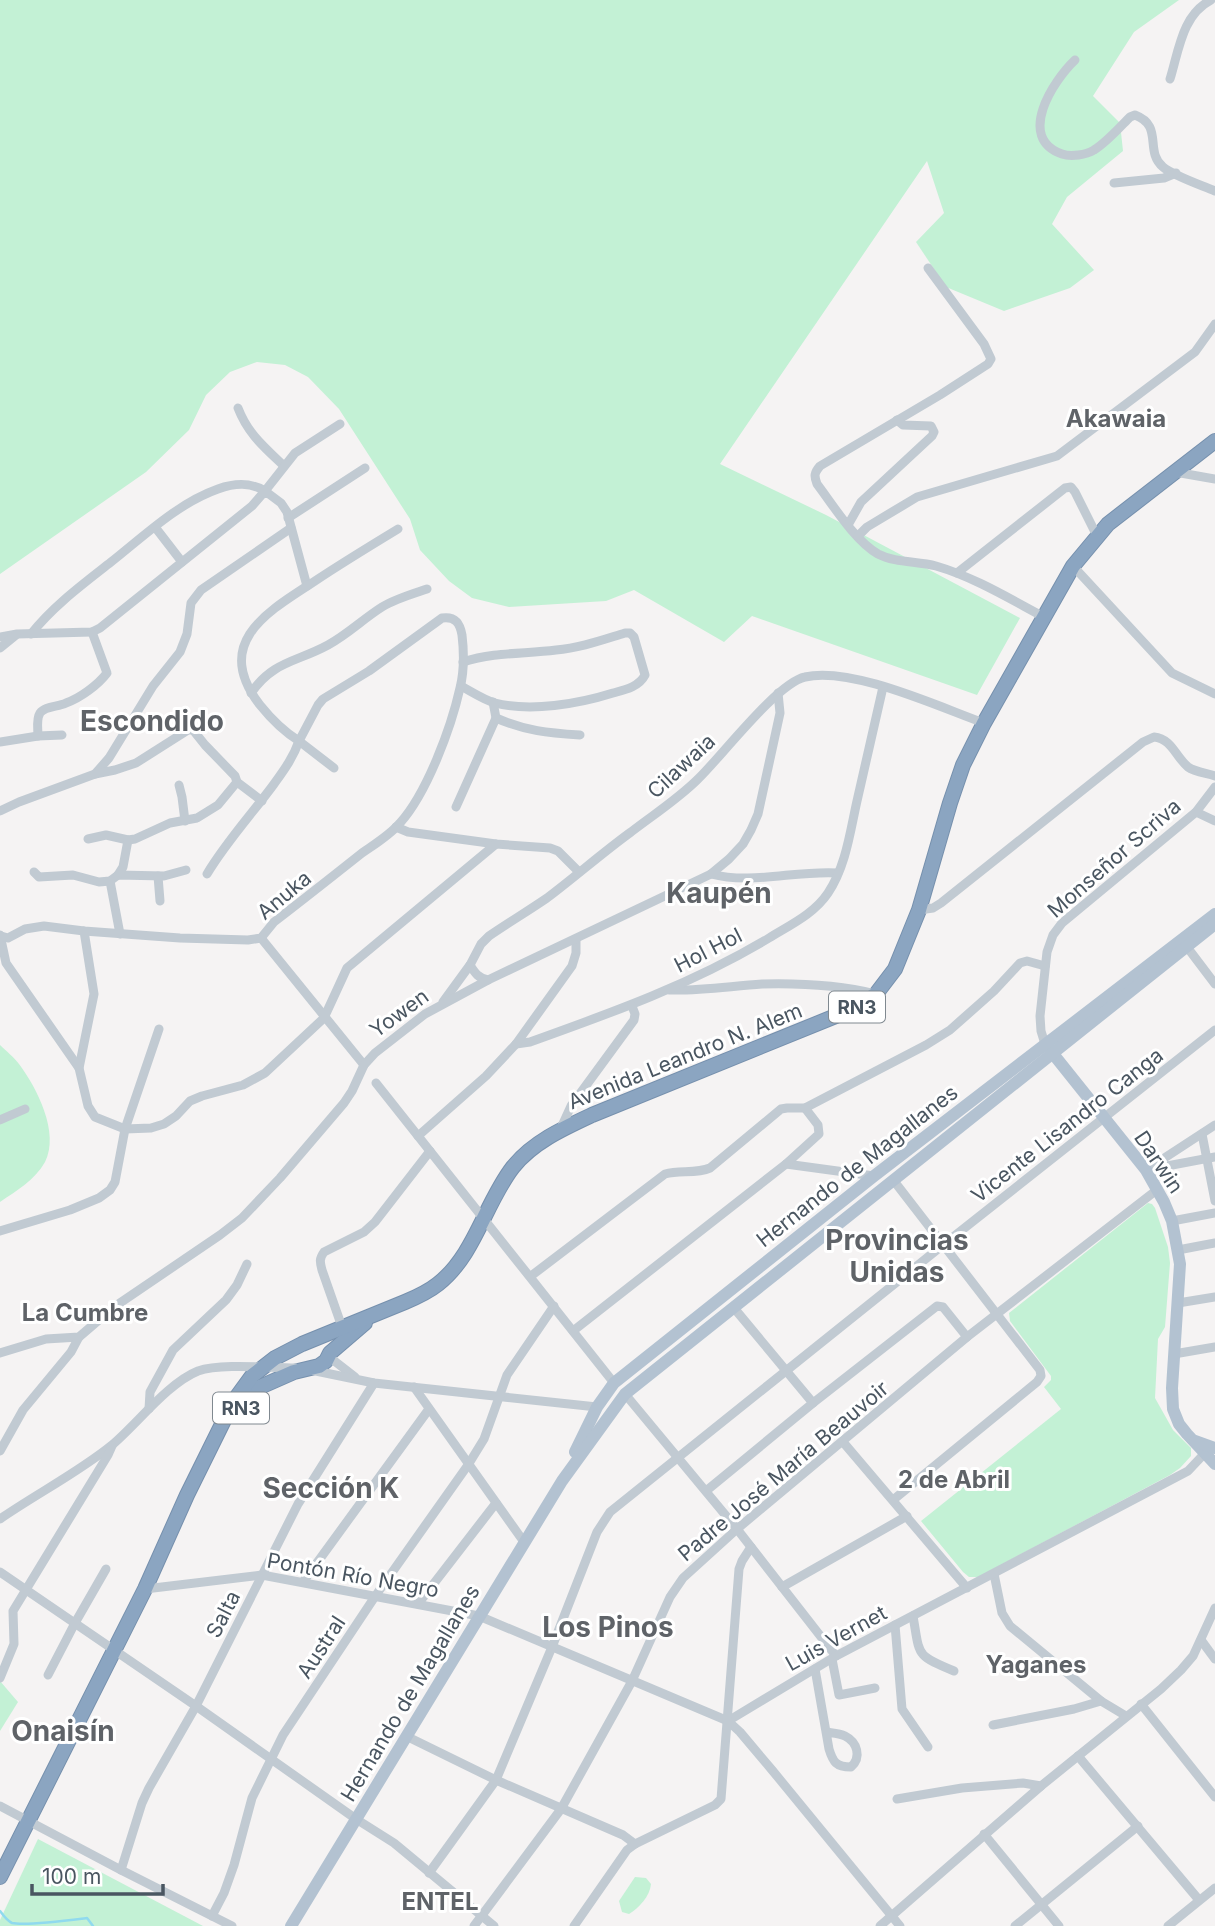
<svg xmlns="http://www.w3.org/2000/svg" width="1215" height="1926" viewBox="0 0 1215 1926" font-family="Inter,sans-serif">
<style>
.green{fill:#c3f1d5}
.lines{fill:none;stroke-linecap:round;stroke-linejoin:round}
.stream{stroke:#90daee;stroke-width:2.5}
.highway-casing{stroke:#7690ad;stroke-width:16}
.minor{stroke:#c1cad2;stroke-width:9}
.major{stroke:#b3c2d1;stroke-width:12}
.highway{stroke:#8ba5c1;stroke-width:14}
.labels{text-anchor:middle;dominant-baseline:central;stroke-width:6;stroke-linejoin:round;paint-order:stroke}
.shield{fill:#fff;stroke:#808990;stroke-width:2}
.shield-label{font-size:19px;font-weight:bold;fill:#4a5661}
.street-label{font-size:21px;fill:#4a5661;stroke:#fff}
.quarter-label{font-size:24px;font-weight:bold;fill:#5f6368;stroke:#fff}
.district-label{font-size:28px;font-weight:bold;fill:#5f6368;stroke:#fff}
</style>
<rect width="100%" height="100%" fill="#f5f3f3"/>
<!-- green -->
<g class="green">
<path d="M0,0H1179L1134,32L1093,96L1120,123L1123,151L1067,197L1052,224L1094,270L1070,288L1004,311L946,287L916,242L944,213L927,161L720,464L826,515L1020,618L977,695L752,616L724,642L634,590L606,601L509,607L472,598L449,581L420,550L410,519L339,409L308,377L285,365L257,362L230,372L206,395L189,430L146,472L0,574Z"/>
<path d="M0,1045C6,1051 14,1057 19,1064C37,1088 60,1133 45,1162C35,1180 16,1191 0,1202Z"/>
<path d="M1148,1203L1152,1204L1155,1208L1168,1247L1170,1263L1165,1327L1158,1339L1155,1398L1173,1430L1191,1448V1456L1180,1468L1170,1475L978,1577H969L963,1572L921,1521L1061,1409L1044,1387L1051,1380V1376L1010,1321L1009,1313Z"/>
<path d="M0,1681L18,1702L0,1731Z"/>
<path d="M38,1839L203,1926H0V1920Z"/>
<path d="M635,1877L646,1878L651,1884C650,1896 639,1908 629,1914L622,1912L619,1901Z"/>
</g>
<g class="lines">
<!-- stream -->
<path class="stream" d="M0,1911C3,1915 7,1921 12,1923C26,1926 71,1920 87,1918L93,1926"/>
<defs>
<g id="highway">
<path d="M235,1416L260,1387L294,1372L319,1366L326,1361L330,1353L365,1323"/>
<path d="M0,1877L145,1589L187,1495L233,1402L252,1376L275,1358L302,1344L405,1302C417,1297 428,1292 438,1284C475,1255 485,1203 513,1167C533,1142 564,1128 592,1115L853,1009L876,994L895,969L919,910L950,803L963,765L984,723L1073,566L1108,524L1215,441"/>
</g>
</defs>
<!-- highway casing -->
<use href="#highway" class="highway-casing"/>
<!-- minor -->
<g class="minor">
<path d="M1075,60C1053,81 1016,138 1062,154C1071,157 1086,155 1094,150C1106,143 1120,127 1130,117L1135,115C1164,126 1144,151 1163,167C1174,176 1201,185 1215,191"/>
<path d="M1170,79C1179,50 1182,15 1211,0"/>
<path d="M1114,183L1164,178L1176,173"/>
<path d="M928,268L984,344L991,359L988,364L940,395L820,466C814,473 814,476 817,484C833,505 855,541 878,554C895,563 917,561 936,566C974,577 1010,599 1044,617"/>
<path d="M238,408C248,434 264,447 284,466"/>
<path d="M1175,472L1215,479"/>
<path d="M288,518L365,468"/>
<path d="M848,525L861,502L932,436L934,432L931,426L903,425L897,420"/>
<path d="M155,527L182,562"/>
<path d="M858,536L867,527L917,497L1057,456L1195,352L1215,324"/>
<path d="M1073,566L1172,673L1215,694"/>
<path d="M957,573L1065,488L1071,487L1075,492L1097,536"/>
<path d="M31,634C53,606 83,584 111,562C144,536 178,503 218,489C235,483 250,482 265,491L295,453L340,424"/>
<path d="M0,637L17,634L92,632L100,628L252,506L265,491L281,503L287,512L307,586"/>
<path d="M0,648L16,635"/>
<path d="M461,686C472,692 484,700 495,703C531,712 578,704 613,693C624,690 639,687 645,675L634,637L630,633H625C602,640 580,648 556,650C524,654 494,652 463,662"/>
<path d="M251,693C273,661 297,662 328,645C348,634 363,619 382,607C395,599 412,594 427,589"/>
<path d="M493,702L496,718C526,731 548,733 580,735"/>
<path d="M38,736C38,729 36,719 40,713C45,706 58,707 66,703C80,698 98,685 107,673L92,632"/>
<path d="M0,742L38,736L62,735"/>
<path d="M237,782L262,801"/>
<path d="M179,785L182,797L185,821"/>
<path d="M456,807L496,718"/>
<path d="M0,811L19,802L95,774L109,758L153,686L180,652L187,634L191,603L201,590L291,528"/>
<path d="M1196,812L1215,821"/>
<path d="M396,827L408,832L496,844L550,848L558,851L579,872"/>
<path d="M88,839L106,835L128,840L135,839L170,823L197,818L218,805L237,782L235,776L205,745L193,730H188L136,763L115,770L95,774"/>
<path d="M34,872L39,877L73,875L99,882L110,881L118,875L164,876L186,870"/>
<path d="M207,874C226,842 252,814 274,784C284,770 293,758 299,741L334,768"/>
<path d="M711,874C752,885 796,870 838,873"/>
<path d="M118,875L123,867L128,840"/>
<path d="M158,876L160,901"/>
<path d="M110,881L120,934"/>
<path d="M919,910L933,908L941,903L1143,742L1154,737C1172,739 1175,756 1188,767C1195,772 1206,773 1215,776"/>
<path d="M84,931L94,994L79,1068L88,1106L95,1117L125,1129L151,1128L164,1124L176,1116L190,1101L202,1096L243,1085L265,1073L324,1018L347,968L496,844"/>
<path d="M0,935L6,963L79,1068"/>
<path d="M1,936L8,938L25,929L44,926L84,931L180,938L248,940L261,938L274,922C304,899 333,876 362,853C375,844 390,835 400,823C427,793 451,728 460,688C464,672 464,652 462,635C460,623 455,616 442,618L369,671L323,699L318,705L299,741C283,731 272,720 260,705C212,643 267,612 315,581C342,563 370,546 398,529"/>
<path d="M261,938L364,1065"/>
<path d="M1187,947L1215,984"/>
<path d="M470,965C475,973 478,978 488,980"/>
<path d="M669,990C700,991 731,986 762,984C800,983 839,985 876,994"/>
<path d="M443,1002L470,965L481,944L489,936C508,923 528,911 547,898C575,877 602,853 631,832C653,815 678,799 698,779C721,757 777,683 805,677C851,666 939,707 984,723"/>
<path d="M516,1044L530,1042C614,1012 692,984 769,938C790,925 814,914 828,893C846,866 850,832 857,801C866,763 874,725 883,687"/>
<path d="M1045,1044L1041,1031L1040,1016L1047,952L1053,935L1062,923L1196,812L1215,787"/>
<path d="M376,1083L614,1383"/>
<path d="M0,1120L25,1109"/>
<path d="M560,1130L571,1106L634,1020L635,1014L632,1006"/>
<path d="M1202,1134L1215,1201"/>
<path d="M418,1136L486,1076L516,1044L572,966L576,953V939"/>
<path d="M786,1164L874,1176"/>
<path d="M1151,1169L1215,1157"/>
<path d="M1146,1170L1215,1125"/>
<path d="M1172,1221L1215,1213"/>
<path d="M0,1231L70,1210L99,1198L110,1190L115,1182L125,1129L159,1029"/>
<path d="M1178,1250L1215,1243"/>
<path d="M531,1276L665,1174C680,1170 696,1174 710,1168L781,1109L787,1108H805L926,1045L950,1030L994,991L1020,963L1027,961L1045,966"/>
<path d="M1178,1303L1215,1297"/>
<path d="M734,1308L813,1403"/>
<path d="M342,1327L322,1270C320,1262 319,1259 324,1252L364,1232L375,1222L430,1151"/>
<path d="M573,1331L786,1164L819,1134L818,1125L805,1108"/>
<path d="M0,1353L46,1339L79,1337L114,1307L220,1235L242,1218L280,1178L344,1103L352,1091L364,1065L375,1053L425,1014L488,980L711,874L729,859L743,844L751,830L758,814L780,713L778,693"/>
<path d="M1174,1354L1215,1347"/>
<path d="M328,1356L355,1377"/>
<path d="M311,1370L374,1383L597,1407"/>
<path d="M414,1387L524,1542"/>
<path d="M625,1394L737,1529L836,1656"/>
<path d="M149,1409L150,1392L173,1350L226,1300L237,1285L247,1264"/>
<path d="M843,1442L967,1588"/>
<path d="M0,1451L23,1410L71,1352L79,1337"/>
<path d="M706,1491L813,1403L937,1306L943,1307L967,1337"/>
<path d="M893,1500L1037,1382L1041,1376L1040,1370L894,1181"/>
<path d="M0,1519C36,1494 79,1472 112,1445C137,1424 168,1383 198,1371C221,1363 269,1368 295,1368"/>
<path d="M0,1572L196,1706L356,1819L394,1843L494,1926"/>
<path d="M994,1574L1002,1613L1010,1626L1101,1701L1126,1716"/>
<path d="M303,1582L429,1409"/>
<path d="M782,1587L907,1516"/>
<path d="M145,1589L262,1575L479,1616L728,1721L740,1732L772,1770L900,1926"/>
<path d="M418,1604L496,1503"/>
<path d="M913,1616C920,1656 915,1655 954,1671"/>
<path d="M895,1625L902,1709L928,1747"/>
<path d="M1201,1640L1215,1659"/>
<path d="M832,1659L839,1695L875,1688"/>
<path d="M815,1669L829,1749C833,1762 836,1767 851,1767C862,1757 857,1742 845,1736C839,1733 832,1733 826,1732"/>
<path d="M48,1675L75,1623L106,1569"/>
<path d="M0,1678L14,1644L13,1611L108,1455L112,1446"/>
<path d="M1141,1704L1215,1797"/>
<path d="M728,1721L836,1656L1188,1471L1205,1453"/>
<path d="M993,1725L1074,1709L1101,1701"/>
<path d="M406,1736L496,1780L623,1835L635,1844"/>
<path d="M1078,1756L1199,1900"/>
<path d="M897,1799L962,1788L1023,1783L1041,1786"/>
<path d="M0,1806L121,1870L232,1926"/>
<path d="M984,1834L1059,1926"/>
<path d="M121,1870L142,1803L149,1788L196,1706L298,1504L374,1383"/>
<path d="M429,1873L496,1780L552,1647L597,1532L610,1512L943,1245L1215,1030"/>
<path d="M212,1916L224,1893L234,1865L252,1798L283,1735L376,1595L468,1465L484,1439L507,1375L554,1306"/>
<path d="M474,1926L561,1809L632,1681L670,1597L683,1578L737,1529L967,1337L1158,1189"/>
<path d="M574,1926L627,1850L635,1844L715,1805L721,1799L739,1569L742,1561L751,1547"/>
<path d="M880,1926L1041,1786L1161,1689L1181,1670L1193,1656L1215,1608"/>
<path d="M1015,1926L1138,1826"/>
<path d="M1168,1926L1215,1888"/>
</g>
<!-- major -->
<g class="major">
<path d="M1050,1050L1146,1170L1164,1202L1172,1221L1180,1264L1172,1388L1173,1409L1179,1424L1187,1434L1215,1464"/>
<path d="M1195,1441L1215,1448"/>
<path d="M575,1452L597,1407L614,1383L874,1176L1215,914"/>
<path d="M291,1926L562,1481L625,1394L1215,924"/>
</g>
<!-- highway -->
<use href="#highway" class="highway"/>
</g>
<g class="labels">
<!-- shield labels -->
<g class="shield">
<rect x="829" y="991.5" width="56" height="31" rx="5"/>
<rect x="213" y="1392.5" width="56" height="31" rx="5"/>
</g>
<g class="shield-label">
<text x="857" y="1007">RN3</text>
<text x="241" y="1408">RN3</text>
</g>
<!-- street labels -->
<g class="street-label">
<text transform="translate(681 766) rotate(-43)">Cilawaia</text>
<text transform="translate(1114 858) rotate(-41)">Monseñor Scriva</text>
<text transform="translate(284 895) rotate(-40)">Anuka</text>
<text transform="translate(708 950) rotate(-27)">Hol Hol</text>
<text transform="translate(399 1013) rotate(-36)">Yowen</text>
<text transform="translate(685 1056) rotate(-22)">Avenida Leandro N. Alem</text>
<text transform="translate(1067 1125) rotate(-38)">Vicente Lisandro Canga</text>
<text transform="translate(1159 1162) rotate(56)">Darwin</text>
<text transform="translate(857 1166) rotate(-38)">Hernando de Magallanes</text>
<text transform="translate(783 1471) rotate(-40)">Padre José María Beauvoir</text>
<text transform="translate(353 1575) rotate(10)">Pontón Río Negro</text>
<text transform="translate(223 1614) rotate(-63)">Salta</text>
<text transform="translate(836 1638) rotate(-29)">Luis Vernet</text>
<text transform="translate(321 1647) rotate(-57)">Austral</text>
<text transform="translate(410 1693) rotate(-59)">Hernando de Magallanes</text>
</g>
<!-- quarter labels -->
<g class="quarter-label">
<text x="1116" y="418">Akawaia</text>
<text x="85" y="1312">La Cumbre</text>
<text x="954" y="1479">2 de Abril</text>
<text x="1036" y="1664">Yaganes</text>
<text x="440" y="1901">ENTEL</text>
</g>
<!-- district labels -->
<g class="district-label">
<text x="152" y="721">Escondido</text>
<text x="719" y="893">Kaupén</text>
<text x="897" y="1240">Provincias<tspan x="897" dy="32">Unidas</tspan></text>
<text x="331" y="1488">Sección K</text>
<text x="608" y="1627">Los Pinos</text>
<text x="63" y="1731">Onaisín</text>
</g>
</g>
<!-- scale -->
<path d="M32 1884v10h131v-10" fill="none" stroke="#4a5661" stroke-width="3.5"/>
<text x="42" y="1884" font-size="21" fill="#4a5661" stroke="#ffffff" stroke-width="5" paint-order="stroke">100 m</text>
</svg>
